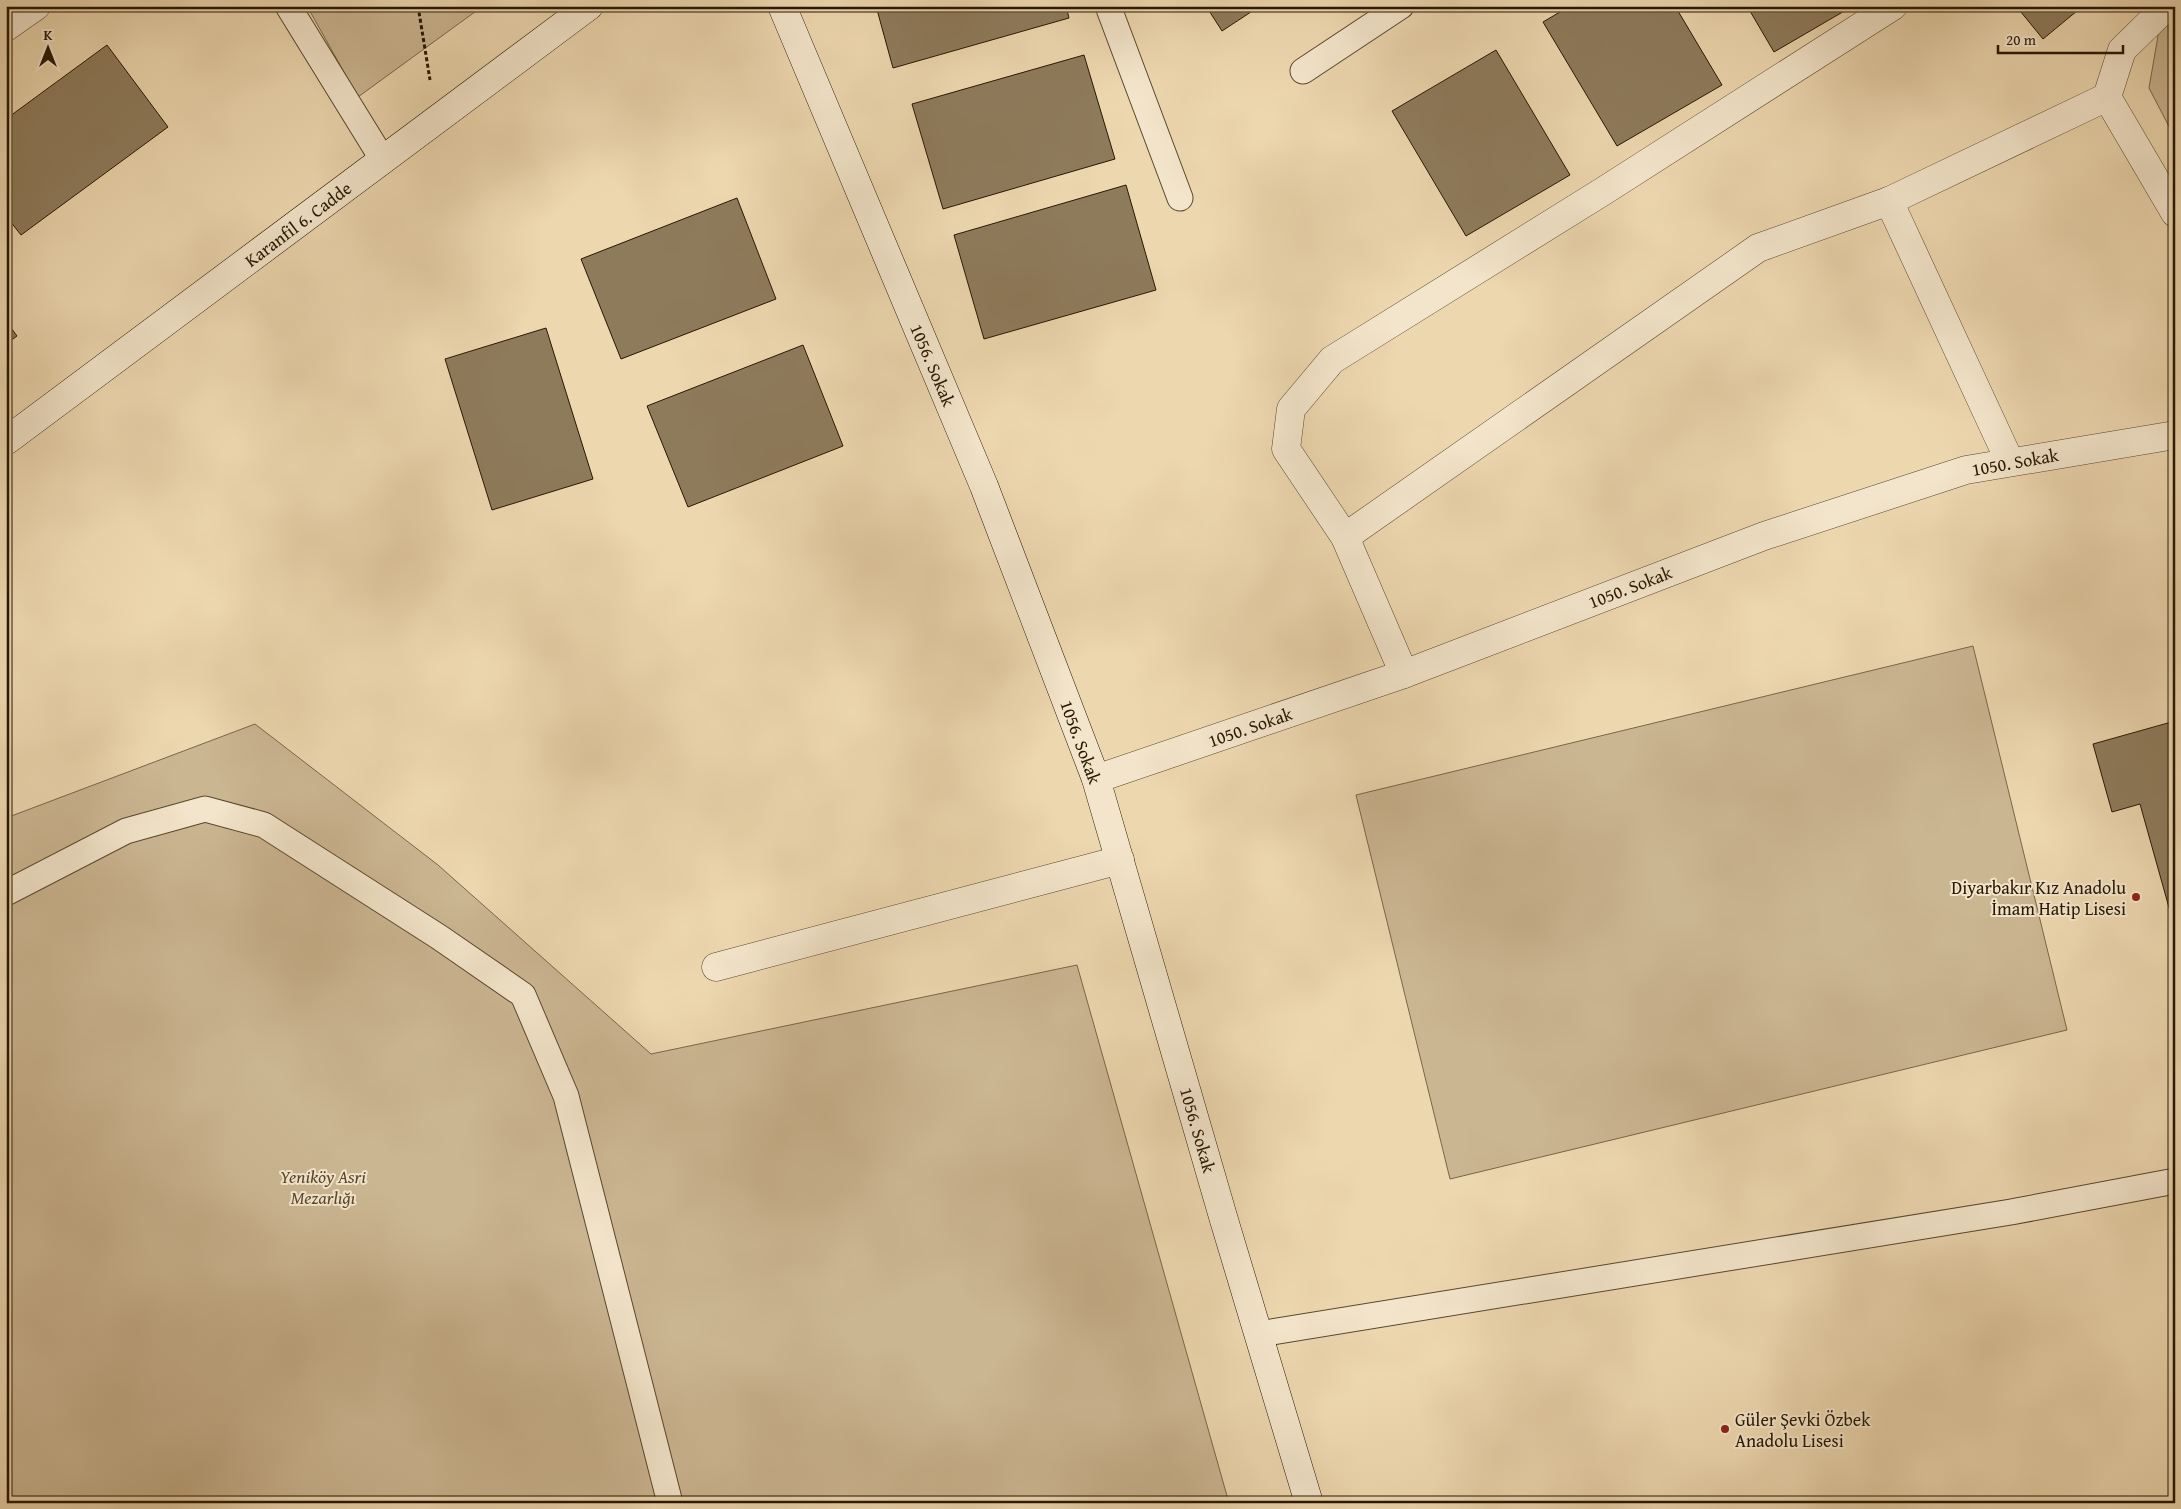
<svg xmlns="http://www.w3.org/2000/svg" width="2181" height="1509" viewBox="0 0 2181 1509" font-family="'Gentium Book Plus',serif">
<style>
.green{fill:#cbb692;stroke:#79664a}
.building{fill:#8e7b5c;stroke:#271702}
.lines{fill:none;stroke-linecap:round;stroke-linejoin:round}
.lane-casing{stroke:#58472d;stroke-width:27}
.street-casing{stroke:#58472d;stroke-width:29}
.secondary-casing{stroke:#271702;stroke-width:29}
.path{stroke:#271702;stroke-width:3;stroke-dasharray:4 2.5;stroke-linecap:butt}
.lane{stroke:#f3e5cb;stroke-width:25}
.street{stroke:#f3e5cb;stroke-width:28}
.secondary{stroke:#f3e5cb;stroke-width:28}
.poi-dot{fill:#8f2418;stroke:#f3e5cb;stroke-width:2}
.labels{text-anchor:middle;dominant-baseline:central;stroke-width:4;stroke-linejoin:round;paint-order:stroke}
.street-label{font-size:18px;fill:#271702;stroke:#f3e5cb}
.poi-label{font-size:18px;fill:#271702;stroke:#f3e5cb;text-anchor:end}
.park-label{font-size:18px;font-style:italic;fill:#58472d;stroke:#f3e5cb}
</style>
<rect width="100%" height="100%" fill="#edd7af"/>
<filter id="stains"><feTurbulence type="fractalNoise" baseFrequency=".004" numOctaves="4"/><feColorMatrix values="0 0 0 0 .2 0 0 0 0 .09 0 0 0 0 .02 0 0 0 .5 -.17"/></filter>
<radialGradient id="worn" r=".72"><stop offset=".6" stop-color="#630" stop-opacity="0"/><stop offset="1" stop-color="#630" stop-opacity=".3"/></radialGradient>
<!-- green -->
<g class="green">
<path d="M307,6H483L358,97Z"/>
<path d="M2175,19V138L2149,88L2159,30Z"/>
<path d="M1973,646L2067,1030L1450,1179L1356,795Z"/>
<path d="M255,724L438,865L651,1054L1077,965L1229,1503H6V818Z"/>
</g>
<!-- building -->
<g class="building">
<path d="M876,6H1066L1069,18L893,68Z"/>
<path d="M1206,6H1260L1222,31Z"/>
<path d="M1570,6H1675L1722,85L1617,146L1543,22Z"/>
<path d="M1747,6H1853L1774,52Z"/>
<path d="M2016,6H2083L2043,39Z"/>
<path d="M107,45L168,127L21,235L6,216V119Z"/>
<path d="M1496,50L1570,175L1466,236L1392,111Z"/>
<path d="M1084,55L1115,159L943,209L912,104Z"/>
<path d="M1126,185L1156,290L984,339L954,235Z"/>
<path d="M737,198L776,299L621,359L581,259Z"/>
<path d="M6,321L17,336L6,344Z"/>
<path d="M546,328L593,479L492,510L445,359Z"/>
<path d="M803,345L843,446L688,507L647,406Z"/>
<path d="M2175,721V929L2140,804L2112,812L2093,744Z"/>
</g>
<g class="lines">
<defs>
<g id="lane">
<path d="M288,6L383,160"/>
<path d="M1108,6L1180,198"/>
<path d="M1303,71L1401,6"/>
<path d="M6,893L126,831L205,809L264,825L439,937L523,995L566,1096L670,1503"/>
<path d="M1259,1334L2011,1212L2175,1181"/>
</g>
<g id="street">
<path d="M2167,6L2122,50L2107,97L2175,213"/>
<path d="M6,27L36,6"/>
<path d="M1889,201L2010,462"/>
<path d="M1345,537L1758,248L1889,201L2107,97"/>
<path d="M1404,674L1345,537L1286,449L1291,409L1332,360L1602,192L1893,6"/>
<path d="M1096,779L1404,674L1764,536L1966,470L2175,435"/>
<path d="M716,967L1120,860"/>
</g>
<g id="secondary">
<path d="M782,6L984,486L1096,779L1224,1220L1309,1503"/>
<path d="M6,441L589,6"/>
</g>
</defs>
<!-- lane casing -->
<use href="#lane" class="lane-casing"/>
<!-- street casing -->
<use href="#street" class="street-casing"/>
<!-- secondary casing -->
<use href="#secondary" class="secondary-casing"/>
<!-- path -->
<path class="path" d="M418,6L430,80"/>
<!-- lane -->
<use href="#lane" class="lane"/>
<!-- street -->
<use href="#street" class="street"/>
<!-- secondary -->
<use href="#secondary" class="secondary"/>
</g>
<!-- markers -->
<g class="poi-dot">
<circle cx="2136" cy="897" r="5"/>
<circle cx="1725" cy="1429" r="5"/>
</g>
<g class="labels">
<!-- street labels -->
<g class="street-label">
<text transform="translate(298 224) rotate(-37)">Karanfil 6. Cadde</text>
<text transform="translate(933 365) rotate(67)">1056. Sokak</text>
<text transform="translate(2015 462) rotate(-10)">1050. Sokak</text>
<text transform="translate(1630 587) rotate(-21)">1050. Sokak</text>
<text transform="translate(1250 727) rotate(-19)">1050. Sokak</text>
<text transform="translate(1081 742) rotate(70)">1056. Sokak</text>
<text transform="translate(1198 1130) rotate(74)">1056. Sokak</text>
</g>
<!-- poi labels -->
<g class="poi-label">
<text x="2126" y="887">Diyarbakır Kız Anadolu<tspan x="2126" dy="21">İmam Hatip Lisesi</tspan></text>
<text x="1735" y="1419" text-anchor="start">Güler Şevki Özbek<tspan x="1735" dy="21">Anadolu Lisesi</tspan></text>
</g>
<!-- park labels -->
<g class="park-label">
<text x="323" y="1176">Yeniköy Asri<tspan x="323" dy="21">Mezarlığı</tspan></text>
</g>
</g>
<!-- margin -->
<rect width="2181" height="1509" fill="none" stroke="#edd7af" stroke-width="25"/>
<rect x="8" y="8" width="2166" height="1494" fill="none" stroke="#271702" stroke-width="2.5"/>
<rect x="12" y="12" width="2156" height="1484" fill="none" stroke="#271702"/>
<!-- north arrow -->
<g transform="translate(48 48)" stroke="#f3e5cb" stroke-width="4" paint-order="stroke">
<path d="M0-4L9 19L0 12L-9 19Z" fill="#271702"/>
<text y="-8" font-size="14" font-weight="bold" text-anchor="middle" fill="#271702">K</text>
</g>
<!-- scale -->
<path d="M1998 45v8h125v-8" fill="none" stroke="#271702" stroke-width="2.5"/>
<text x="2006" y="45" font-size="15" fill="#271702" stroke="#f3e5cb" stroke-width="4" paint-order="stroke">20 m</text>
<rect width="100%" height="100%" filter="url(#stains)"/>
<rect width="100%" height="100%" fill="url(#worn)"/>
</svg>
